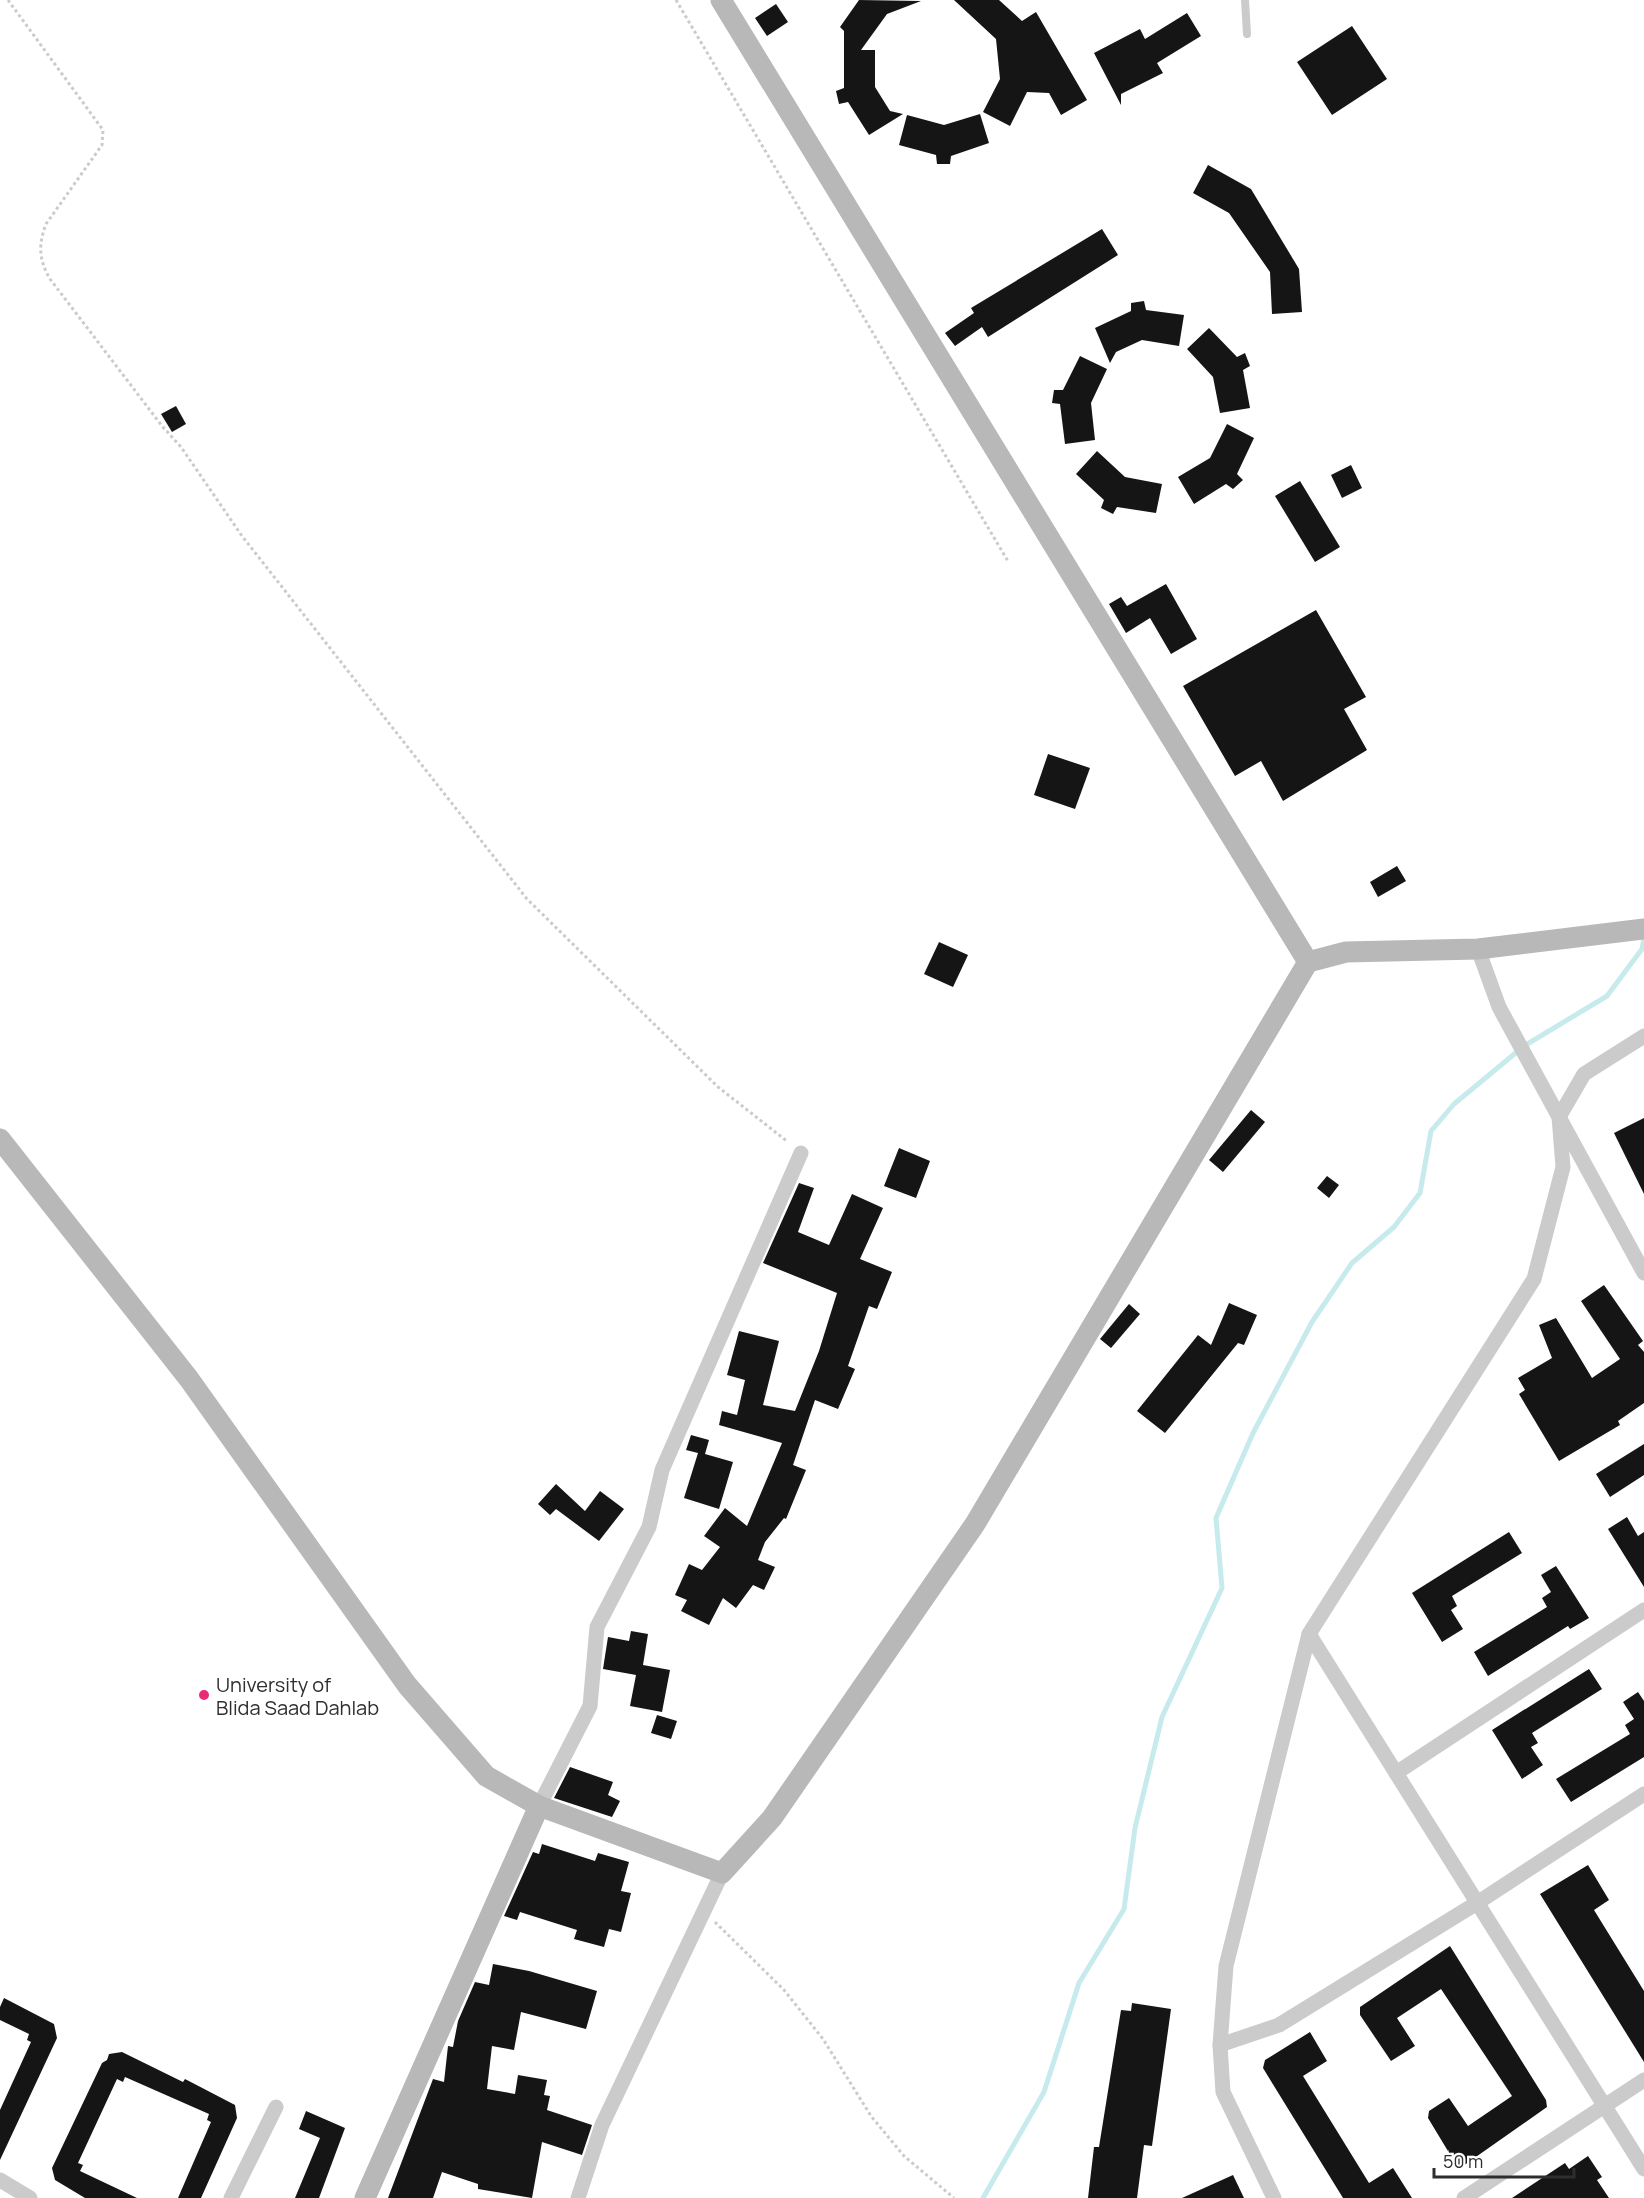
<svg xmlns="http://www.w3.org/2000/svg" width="1644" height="2198" viewBox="0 0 1644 2198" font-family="Manrope,sans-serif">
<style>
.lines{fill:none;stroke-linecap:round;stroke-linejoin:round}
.stream{stroke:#c7eaed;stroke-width:5}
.building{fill:#151515}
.path{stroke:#cbcbcb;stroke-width:3;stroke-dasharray:3 3;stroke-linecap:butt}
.lane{stroke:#cbcbcb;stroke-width:8}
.street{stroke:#cbcbcb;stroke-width:15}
.secondary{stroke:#b8b8b8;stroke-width:21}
.poi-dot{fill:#eb2a74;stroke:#fff;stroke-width:2}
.labels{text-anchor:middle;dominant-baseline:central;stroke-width:6;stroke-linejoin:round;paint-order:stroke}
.poi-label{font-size:20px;fill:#2e2e2e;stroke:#fff;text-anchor:start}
</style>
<rect width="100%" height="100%" fill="#fff"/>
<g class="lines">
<!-- stream -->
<path class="stream" d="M983,2198L1044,2092L1079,1983L1124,1909L1135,1828L1162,1717L1222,1588L1216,1518L1253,1433L1312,1322L1352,1263L1394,1227L1420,1193L1431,1131L1454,1104L1524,1046L1607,996L1642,949L1644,938"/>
</g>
<!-- building -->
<g class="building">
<path d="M859,0L921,1L887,14L861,50H875V87L890,111L903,114L869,135L848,102L839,104L836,91L844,88V31L840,27Z"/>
<path d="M954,0H999L1022,21L1036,12L1087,100L1061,115L1049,93L1027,92L1010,126L983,112L1000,79L996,39Z"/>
<path d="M776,4L788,22L767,36L755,18Z"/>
<path d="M1187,13L1201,36L1157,63L1163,73L1121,94V105L1094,53L1140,29L1145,39Z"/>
<path d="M1352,26L1387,79L1332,115L1297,62Z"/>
<path d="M980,114L989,143L951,156L950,164H937L936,155L899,145L907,115L944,125Z"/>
<path d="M1208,165L1251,189L1299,269L1302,312L1272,314L1270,272L1229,213L1193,193Z"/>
<path d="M1102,229L1118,255L988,337L982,327L955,346L945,333L974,313L971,308Z"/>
<path d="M1144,301L1146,310L1184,315L1179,346L1142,340L1116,352L1110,363L1095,328L1131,311V303Z"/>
<path d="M1209,328L1237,357L1245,353L1250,366L1243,370L1250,408L1220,413L1213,377L1187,349Z"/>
<path d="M1080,356L1107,369L1091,403L1095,440L1065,444L1060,404L1052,403L1054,390H1063Z"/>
<path d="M176,406L186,424L172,432L161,414Z"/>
<path d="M1227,424L1254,438L1237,474L1243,480L1233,489L1226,484L1194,504L1178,477L1210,458Z"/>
<path d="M1097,451L1125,477L1162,484L1156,513L1117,507L1113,514L1101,508L1104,500L1076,474Z"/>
<path d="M1351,465L1362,488L1342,498L1331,475Z"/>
<path d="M1300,481L1340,547L1315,562L1275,496Z"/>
<path d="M1166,584L1197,639L1171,654L1150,618L1126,633L1109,604L1121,597L1127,606Z"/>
<path d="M1316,610L1366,697L1344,709L1367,750L1283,801L1261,761L1235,776L1183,686Z"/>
<path d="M1048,754L1090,768L1075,809L1034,795Z"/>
<path d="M1397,866L1406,881L1378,897L1370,882Z"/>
<path d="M939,942L968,955L953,987L924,974Z"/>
<path d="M1251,1110L1265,1122L1223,1172L1209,1160Z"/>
<path d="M1644,1118V1194L1614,1133Z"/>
<path d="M899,1148L930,1161L916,1198L884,1186Z"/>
<path d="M1327,1176L1339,1185L1329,1198L1317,1188Z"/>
<path d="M799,1183L814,1188L798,1232L829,1245L852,1194L883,1208L860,1259L892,1272L877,1309L869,1306L848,1366L855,1369L838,1409L815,1400L793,1465L806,1470L786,1519L784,1518L765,1542L758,1560L775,1567L764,1590L753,1585L736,1608L723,1598L709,1625L681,1611L687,1600L675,1595L689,1564L702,1570L720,1547L704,1536L725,1508L747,1526L782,1443L719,1425L722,1411L737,1415L745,1380L727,1375L739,1331L779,1341L763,1405L795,1411L819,1351L837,1293L763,1263Z"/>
<path d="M1604,1285L1643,1341L1638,1345L1644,1352V1403L1618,1421L1620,1425L1559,1461L1519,1394L1525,1390L1518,1378L1552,1358L1539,1325L1556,1318L1592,1378L1620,1359L1581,1301Z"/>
<path d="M1229,1303L1257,1315L1244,1345L1238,1343L1165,1433L1137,1411L1198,1335L1211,1345Z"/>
<path d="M1129,1304L1140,1314L1111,1348L1100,1339Z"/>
<path d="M691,1435L709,1440L705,1454L733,1462L719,1509L684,1498L698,1453L686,1450Z"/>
<path d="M1644,1444V1475L1610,1497L1596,1474Z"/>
<path d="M556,1484L585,1511L600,1491L624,1509L599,1541L556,1509L550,1515L538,1504Z"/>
<path d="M1627,1517L1638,1536L1644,1532V1587L1608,1529Z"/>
<path d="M1509,1532L1522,1553L1452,1596L1457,1606L1451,1610L1463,1629L1442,1642L1412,1593Z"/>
<path d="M1556,1566L1589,1618L1570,1629L1568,1626L1488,1676L1474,1652L1547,1607L1542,1598L1551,1592L1541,1575Z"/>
<path d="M631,1631L648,1634L643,1665L670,1670L662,1712L630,1706L636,1675L603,1669L608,1637L629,1641Z"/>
<path d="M1589,1669L1602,1689L1532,1733L1538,1743L1531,1747L1543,1765L1522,1779L1492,1730Z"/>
<path d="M1638,1692L1644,1701V1757L1571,1802L1556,1779L1630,1734L1625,1725L1634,1719L1623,1702Z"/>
<path d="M657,1715L677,1721L671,1739L651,1733Z"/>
<path d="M570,1767L613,1782L608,1795L620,1801L612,1817L554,1798Z"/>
<path d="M542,1844L595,1861L598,1853L629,1862L621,1891L631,1893L621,1932L609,1929L604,1947L574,1939L577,1930L520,1912L517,1920L504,1916L533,1852L539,1854Z"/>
<path d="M1588,1865L1609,1900L1594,1910L1644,1991V2062L1540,1894Z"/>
<path d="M1450,1946L1546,2100L1547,2107L1463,2166H1457L1428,2118L1429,2111L1449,2098L1468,2126L1512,2096L1441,1989L1397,2018L1415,2046L1391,2061L1360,2015V2007Z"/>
<path d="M493,1964L529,1971L597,1991L586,2029L521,2012L514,2050L492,2046L487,2089L515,2094L518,2075L547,2080L544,2095L550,2096L547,2110L592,2125L582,2155L542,2142L532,2198L478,2189V2184L442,2172L433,2198H388L433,2079L444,2082L448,2046L453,2047L458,2021L475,1982L489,1985Z"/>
<path d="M4,1998L54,2024L57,2038L0,2160V2110L31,2042L27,2040L29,2034L0,2020V2007Z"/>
<path d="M1132,2003L1171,2009L1152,2146L1144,2145L1137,2198H1088L1094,2147H1099L1121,2010L1131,2011Z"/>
<path d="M1310,2032L1327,2061L1303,2076L1369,2183L1393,2168L1412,2198H1343L1263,2068L1265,2060Z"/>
<path d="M122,2052L183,2082L185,2079L235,2105L237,2118L201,2198H178L211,2122L207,2120L209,2114L125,2077L123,2082L117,2079L78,2163L83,2165L80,2171L137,2198H85L55,2180L52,2168L102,2063L107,2060L109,2054Z"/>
<path d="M306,2111L345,2128L319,2198H295L320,2138L299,2129Z"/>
<path d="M1588,2156L1602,2177L1597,2180L1609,2198H1512L1565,2163L1569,2169Z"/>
<path d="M1233,2175L1244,2198H1182Z"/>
</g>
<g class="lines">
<!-- path -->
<g class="path">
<path d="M8,0L103,130L102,145L46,224C38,245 39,260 50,279L162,426L181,447L242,536L527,899L718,1087L788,1142"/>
<path d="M676,0L1009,563"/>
<path d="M715,1922L784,1990L823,2039L871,2116L904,2156L954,2198"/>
</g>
<!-- lane -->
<path class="lane" d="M1245,0L1247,34"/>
<!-- street -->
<g class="street">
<path d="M1478,949L1499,1007L1644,1273"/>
<path d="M1309,1634L1644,2169"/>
<path d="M1396,1773L1644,1610"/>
<path d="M539,1806L590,1706L597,1627L649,1527L662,1470L801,1153"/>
<path d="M1220,2045L1279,2025L1477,1903L1644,1794"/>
<path d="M0,2180L30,2198"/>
<path d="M231,2198L276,2107"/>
<path d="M578,2198L602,2125L722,1873"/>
<path d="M1274,2198L1223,2092L1220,2045L1226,1966L1309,1634L1534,1279L1563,1167L1559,1117L1584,1074L1644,1036"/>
<path d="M1464,2198L1644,2080"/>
</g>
<!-- secondary -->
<g class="secondary">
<path d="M721,0L1308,962"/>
<path d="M0,1139L189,1379L407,1685L486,1776L539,1806L365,2198"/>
<path d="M539,1806L722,1873L772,1818L975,1524L1308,962L1346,952L1478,949L1644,929"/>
</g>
</g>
<!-- markers -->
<circle class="poi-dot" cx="204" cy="1695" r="6"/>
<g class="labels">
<!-- poi labels -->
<g class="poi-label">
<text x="216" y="1684">University of<tspan x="216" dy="23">Blida Saad Dahlab</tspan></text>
</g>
</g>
<!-- scale -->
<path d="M1434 2168v9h140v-9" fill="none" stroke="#2e2e2e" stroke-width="3"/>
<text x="1443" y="2168" font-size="18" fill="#2e2e2e" stroke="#ffffff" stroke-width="4.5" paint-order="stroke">50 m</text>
</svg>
